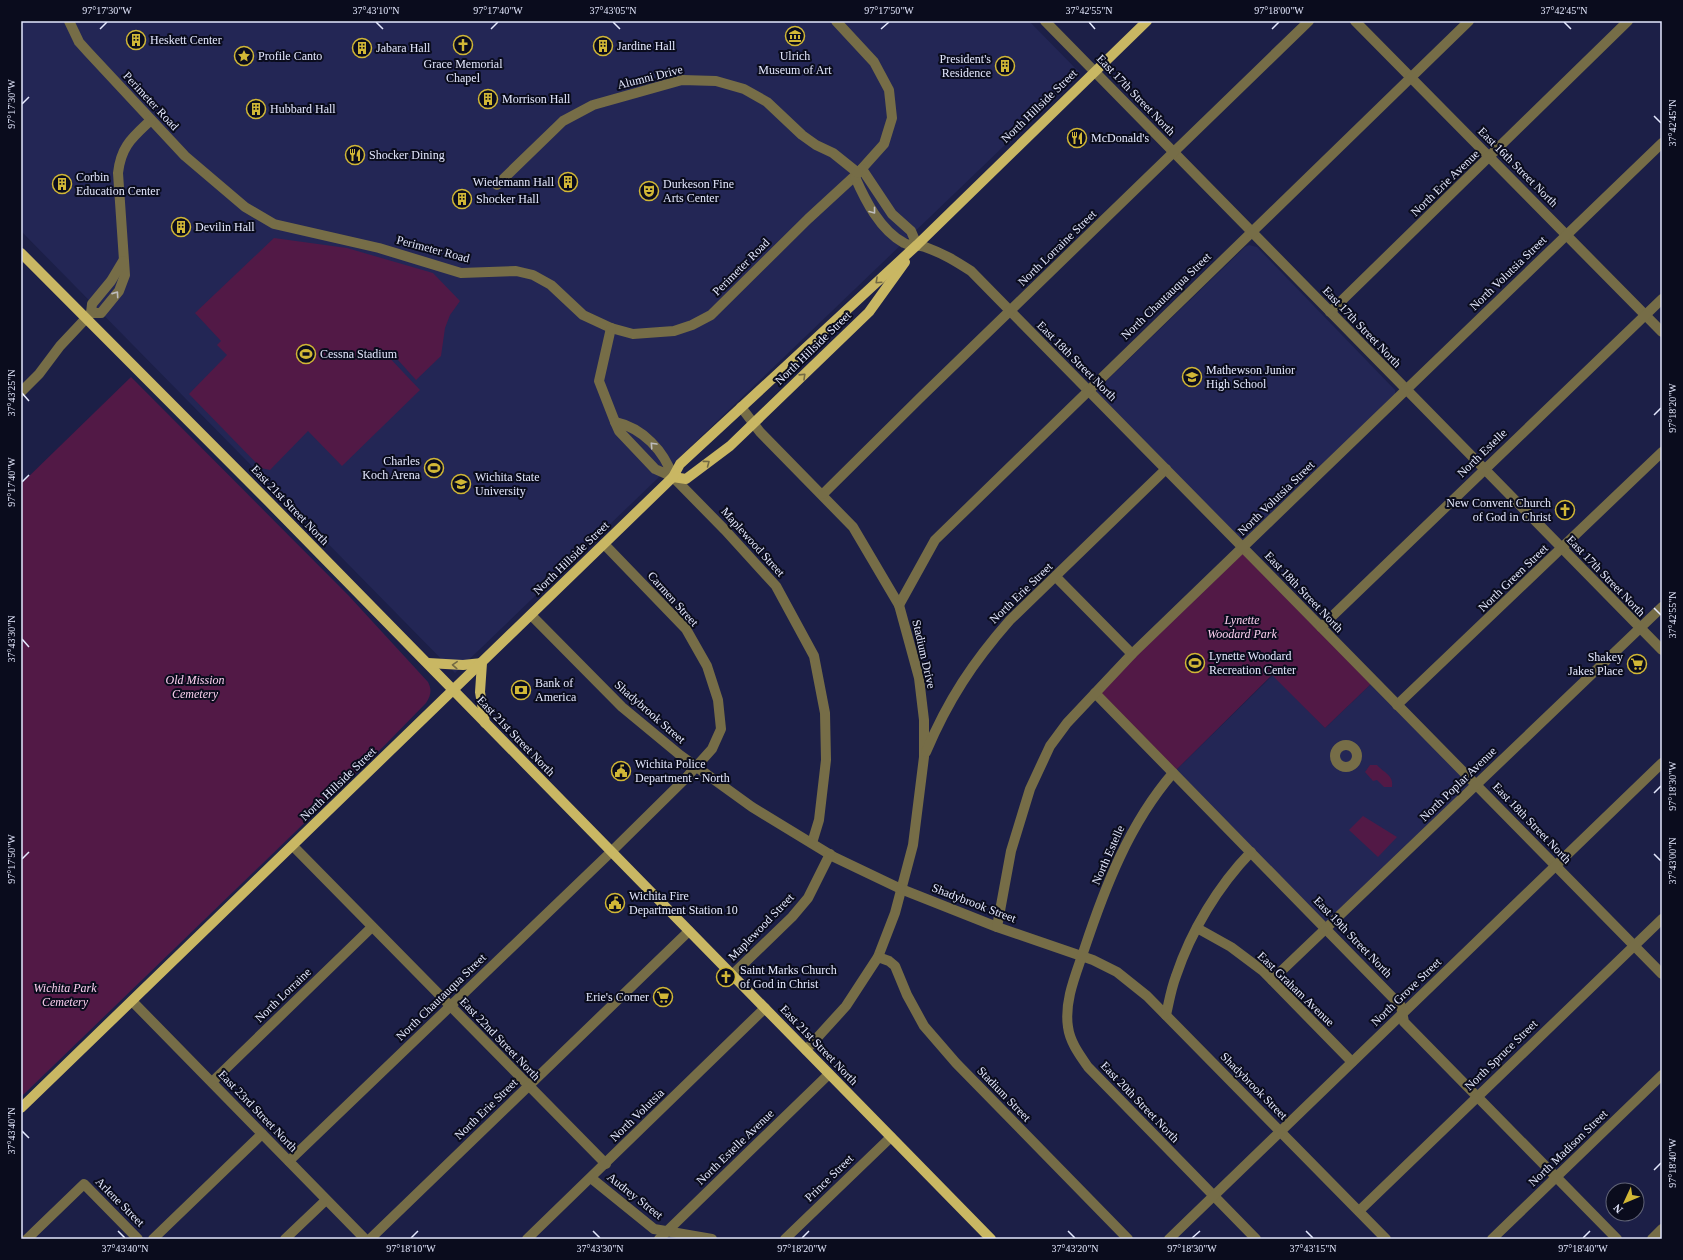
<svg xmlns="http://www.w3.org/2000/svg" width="1683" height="1260" viewBox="0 0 1683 1260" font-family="Georgia,serif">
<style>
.built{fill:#232655}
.green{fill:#521946}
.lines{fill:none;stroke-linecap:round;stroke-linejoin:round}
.minor{stroke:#766d47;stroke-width:10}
.major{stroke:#c9b763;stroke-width:10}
.oneway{stroke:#bebdbe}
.oneway2{stroke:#736a44}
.ticks{fill:none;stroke:#e4e8fe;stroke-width:1.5}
.labels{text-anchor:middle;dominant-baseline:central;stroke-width:4;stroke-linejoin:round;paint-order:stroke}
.poi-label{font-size:12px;fill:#e4e8fe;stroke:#0a0c1d;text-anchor:start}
.street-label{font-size:12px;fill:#e4e8fe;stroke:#0a0c1d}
.park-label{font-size:12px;font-style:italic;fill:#fcd0ef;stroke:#0a0c1d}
.neatline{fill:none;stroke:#e4e8fe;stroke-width:1.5}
.ticks-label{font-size:10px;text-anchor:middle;fill:#e4e8fe}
</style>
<rect width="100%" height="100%" fill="#1c1f47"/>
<!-- built -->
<g class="built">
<path d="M21,21H1029L1080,73L455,673L21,231Z"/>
<path d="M1249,245L1257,247L1395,390V394L1244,541L1242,540L1097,394V390L1245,247Z"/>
<path d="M1273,675L1325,728L1374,681L1476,785L1326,928L1173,773Z"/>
</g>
<!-- green -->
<g class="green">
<path d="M274,238L347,248L433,273L460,301L450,315L445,328L441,356L416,380L389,350L385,353L420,390L342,466L308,431L270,470L261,468L189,394L227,355L217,345L221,341L195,313Z"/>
<path d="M131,377L349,596L428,682C432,690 431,695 426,703L385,745L21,1097V484Z"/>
<path d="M1243,548L1374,681L1325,728L1272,675L1173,773L1095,693Z"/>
<path d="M1370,765H1377C1384,773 1394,775 1392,787H1384L1377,780L1373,781L1365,772Z"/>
<path d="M1363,816L1397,837L1378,857L1349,830Z"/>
</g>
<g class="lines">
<!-- minor -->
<g class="minor">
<path d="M69,21L79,42L88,52L185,156L245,207L274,224L379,248L461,273L516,271L533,275L551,285L583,315L611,328L633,334L674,331L692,325L711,315L808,219L858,173L884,144L892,118L889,90L874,62L836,21"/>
<path d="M1045,21L1662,650"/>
<path d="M1355,21L1662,332"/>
<path d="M862,169L892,214L911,231L917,245"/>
<path d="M855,177C865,200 880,230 904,243C909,246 918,245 925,247C944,254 954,260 971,271L1662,974"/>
<path d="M497,185L563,121L593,105L682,80L716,81L744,89L767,102L802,135L816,145L833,153L858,173"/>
<path d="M1330,312L1628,21"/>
<path d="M91,313H101L119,291L125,275L118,173C121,146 132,138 151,120"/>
<path d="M611,328L599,381L615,422"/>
<path d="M21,392L39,374L60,346L91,313L92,304L111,281L123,261"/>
<path d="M741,407L760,432L853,527L899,605L919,678L924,720V757L913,845L895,913L878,957L846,1006L806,1050"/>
<path d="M673,477C664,451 643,428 615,422L619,431L655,469L673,477L725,530L776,586L814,656L825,713L826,760L819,820L812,843"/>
<path d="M823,494L922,396L1309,21"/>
<path d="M1056,577L1132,654"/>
<path d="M899,605L935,540L1469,21"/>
<path d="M531,615L622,707L680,755L752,807L834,857L901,889L997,927L1093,960L1117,972L1147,996L1386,1239"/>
<path d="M1321,627L1662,299"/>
<path d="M1095,693L1401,1006L1404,1022L1617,1239"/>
<path d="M1397,705L1662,452"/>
<circle cx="1346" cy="756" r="11"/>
<path d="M926,752C948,700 973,662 1010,620L1166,469"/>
<path d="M1173,773C1129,824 1105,887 1084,950C1076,974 1064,1001 1068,1027C1070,1042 1079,1054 1088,1067L1256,1239"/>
<path d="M293,846L606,1164"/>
<path d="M997,927L1011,851L1030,789L1050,746L1067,723L1132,654L1662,143"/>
<path d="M1197,928L1231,947L1263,971L1352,1062"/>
<path d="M878,957L889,961L895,966L907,995L924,1026L956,1063L1128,1239"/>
<path d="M732,975L792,917L808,898L830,854"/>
<path d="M1272,980L1662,607"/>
<path d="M132,1001L365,1239"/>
<path d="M1166,1015C1169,1002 1171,989 1176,976C1191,931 1218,886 1251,852"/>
<path d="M212,1082L372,927"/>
<path d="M289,1161L612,851L685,779L712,749L721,729L718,700L707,666L686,629L604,544"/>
<path d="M591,1178L654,1229L712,1239"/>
<path d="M1359,1211L1662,919"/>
<path d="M27,1239L84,1184L138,1239"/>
<path d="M153,1239L262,1134"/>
<path d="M285,1239L326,1200"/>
<path d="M370,1239L689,931"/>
<path d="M527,1239L765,1008"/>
<path d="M659,1239L829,1074"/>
<path d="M785,1239L891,1137"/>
<path d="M1169,1239L1662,763"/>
<path d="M1492,1239L1662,1075"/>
<path d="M1652,1239L1662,1229"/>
</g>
<!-- major -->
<g class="major">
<path d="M21,253L269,502L991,1239"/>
<path d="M673,477L686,479L730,446L869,312L905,262"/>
<path d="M428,663L463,665L482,663L480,692L485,723"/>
<path d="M21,1108L673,477L680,464L917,245L1147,21"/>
</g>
</g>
<!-- one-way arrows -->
<defs><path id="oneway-chevron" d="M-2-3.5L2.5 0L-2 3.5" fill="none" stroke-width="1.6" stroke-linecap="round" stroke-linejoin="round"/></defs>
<g class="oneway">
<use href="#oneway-chevron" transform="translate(873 211) rotate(52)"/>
<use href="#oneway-chevron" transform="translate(116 294) rotate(-55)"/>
<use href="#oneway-chevron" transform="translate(653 445) rotate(-133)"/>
</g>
<g class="oneway2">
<use href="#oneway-chevron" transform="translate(878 281) rotate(137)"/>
<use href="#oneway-chevron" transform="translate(803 376) rotate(-44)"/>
<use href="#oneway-chevron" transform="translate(707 463) rotate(-37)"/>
<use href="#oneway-chevron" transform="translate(455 665) rotate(-177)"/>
</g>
<!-- ticks -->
<path class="ticks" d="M376,22L383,29M613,22L620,29M1089,22L1095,29M1564,22L1571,29M100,29L107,22M491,29L498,22M881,29L889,22M1272,29L1279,22M22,104L29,97M1654,116L1661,123M22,393L29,401M1654,415L1661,408M22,482L29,475M1654,608L1661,615M22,639L29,647M1654,793L1661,786M1654,854L1661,861M22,859L29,852M22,1131L29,1138M1654,1170L1661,1163M118,1231L125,1238M593,1231L600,1238M1068,1231L1075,1238M1306,1231L1313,1238M411,1238L418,1231M802,1238L809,1231M1192,1238L1200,1231M1583,1238L1590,1231"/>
<!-- icons -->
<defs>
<symbol id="museum-ring" viewBox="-11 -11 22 22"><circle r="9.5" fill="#0a0c1d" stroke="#d1b736" stroke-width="1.5"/><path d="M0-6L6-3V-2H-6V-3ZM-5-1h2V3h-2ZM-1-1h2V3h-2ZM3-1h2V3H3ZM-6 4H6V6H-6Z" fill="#d1b736"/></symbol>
<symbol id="building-ring" viewBox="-11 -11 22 22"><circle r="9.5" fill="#0a0c1d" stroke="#d1b736" stroke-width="1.5"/><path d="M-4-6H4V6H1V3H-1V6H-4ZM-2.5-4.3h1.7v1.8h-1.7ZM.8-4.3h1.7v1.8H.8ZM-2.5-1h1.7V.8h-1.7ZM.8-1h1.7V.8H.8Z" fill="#d1b736"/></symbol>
<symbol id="church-ring" viewBox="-11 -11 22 22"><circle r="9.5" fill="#0a0c1d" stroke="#d1b736" stroke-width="1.5"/><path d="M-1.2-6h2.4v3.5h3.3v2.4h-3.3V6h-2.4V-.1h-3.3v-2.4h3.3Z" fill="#d1b736"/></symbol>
<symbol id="sight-ring" viewBox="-11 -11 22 22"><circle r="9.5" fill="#0a0c1d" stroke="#d1b736" stroke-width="1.5"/><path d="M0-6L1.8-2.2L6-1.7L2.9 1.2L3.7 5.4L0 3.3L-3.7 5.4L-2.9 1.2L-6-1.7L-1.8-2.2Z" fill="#d1b736"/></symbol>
<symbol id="restaurant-ring" viewBox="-11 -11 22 22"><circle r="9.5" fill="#0a0c1d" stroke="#d1b736" stroke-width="1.5"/><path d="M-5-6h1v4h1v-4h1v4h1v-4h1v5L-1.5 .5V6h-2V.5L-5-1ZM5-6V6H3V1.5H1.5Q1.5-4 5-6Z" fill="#d1b736"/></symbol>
<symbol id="theatre-ring" viewBox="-11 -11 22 22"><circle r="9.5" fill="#0a0c1d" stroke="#d1b736" stroke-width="1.5"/><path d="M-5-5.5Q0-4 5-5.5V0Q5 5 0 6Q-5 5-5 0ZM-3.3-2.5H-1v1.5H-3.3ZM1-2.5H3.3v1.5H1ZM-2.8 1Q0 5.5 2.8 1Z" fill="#d1b736"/></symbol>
<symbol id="stadium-ring" viewBox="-11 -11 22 22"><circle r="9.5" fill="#0a0c1d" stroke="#d1b736" stroke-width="1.5"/><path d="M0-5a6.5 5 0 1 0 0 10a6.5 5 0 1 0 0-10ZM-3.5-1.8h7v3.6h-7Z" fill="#d1b736"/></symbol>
<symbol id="school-ring" viewBox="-11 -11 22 22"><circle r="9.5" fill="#0a0c1d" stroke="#d1b736" stroke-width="1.5"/><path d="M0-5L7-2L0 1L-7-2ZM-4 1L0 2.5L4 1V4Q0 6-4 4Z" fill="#d1b736"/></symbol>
<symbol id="university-ring" viewBox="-11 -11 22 22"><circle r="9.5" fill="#0a0c1d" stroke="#d1b736" stroke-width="1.5"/><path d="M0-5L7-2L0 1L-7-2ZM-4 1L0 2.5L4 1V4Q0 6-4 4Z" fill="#d1b736"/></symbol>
<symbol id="supermarket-ring" viewBox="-11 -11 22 22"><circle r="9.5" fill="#0a0c1d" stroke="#d1b736" stroke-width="1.5"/><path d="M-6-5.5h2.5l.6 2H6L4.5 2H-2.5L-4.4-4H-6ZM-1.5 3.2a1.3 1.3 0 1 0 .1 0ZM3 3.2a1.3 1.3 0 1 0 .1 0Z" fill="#d1b736"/></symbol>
<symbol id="bank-ring" viewBox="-11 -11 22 22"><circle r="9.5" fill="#0a0c1d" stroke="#d1b736" stroke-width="1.5"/><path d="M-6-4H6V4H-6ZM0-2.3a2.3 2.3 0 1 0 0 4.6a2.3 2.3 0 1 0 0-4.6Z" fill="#d1b736"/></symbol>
<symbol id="civic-ring" viewBox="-11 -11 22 22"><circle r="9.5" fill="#0a0c1d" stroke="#d1b736" stroke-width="1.5"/><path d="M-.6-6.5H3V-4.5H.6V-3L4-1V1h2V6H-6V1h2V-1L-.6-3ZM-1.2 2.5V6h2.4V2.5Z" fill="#d1b736"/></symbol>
</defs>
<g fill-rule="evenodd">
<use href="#museum-ring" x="784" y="25" width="22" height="22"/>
<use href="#building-ring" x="125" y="29" width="22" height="22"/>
<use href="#church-ring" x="452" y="34" width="22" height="22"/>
<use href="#building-ring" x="592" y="35" width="22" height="22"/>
<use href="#building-ring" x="351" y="37" width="22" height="22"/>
<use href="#sight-ring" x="233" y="45" width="22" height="22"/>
<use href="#building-ring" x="994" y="55" width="22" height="22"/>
<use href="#building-ring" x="477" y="88" width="22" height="22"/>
<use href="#building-ring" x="245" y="98" width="22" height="22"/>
<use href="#restaurant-ring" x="1066" y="127" width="22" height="22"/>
<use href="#restaurant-ring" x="344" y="144" width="22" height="22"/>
<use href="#building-ring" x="557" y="171" width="22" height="22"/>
<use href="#building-ring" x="51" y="173" width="22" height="22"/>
<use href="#theatre-ring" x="638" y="180" width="22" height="22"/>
<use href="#building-ring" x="451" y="188" width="22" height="22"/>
<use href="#building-ring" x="170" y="216" width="22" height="22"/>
<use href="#stadium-ring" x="295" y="343" width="22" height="22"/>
<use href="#school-ring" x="1181" y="366" width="22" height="22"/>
<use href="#stadium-ring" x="423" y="457" width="22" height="22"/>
<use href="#university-ring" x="450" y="473" width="22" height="22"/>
<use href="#church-ring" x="1554" y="499" width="22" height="22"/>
<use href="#stadium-ring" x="1184" y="652" width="22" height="22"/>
<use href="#supermarket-ring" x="1626" y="653" width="22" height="22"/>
<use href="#bank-ring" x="510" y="679" width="22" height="22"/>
<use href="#civic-ring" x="610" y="760" width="22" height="22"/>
<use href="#civic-ring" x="604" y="892" width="22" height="22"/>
<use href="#church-ring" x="715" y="966" width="22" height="22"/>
<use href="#supermarket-ring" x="652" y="986" width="22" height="22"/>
</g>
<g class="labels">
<!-- poi labels -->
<g class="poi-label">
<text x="150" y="40">Heskett Center</text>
<text x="617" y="46">Jardine Hall</text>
<text x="376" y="48">Jabara Hall</text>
<text x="258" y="56">Profile Canto</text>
<text x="795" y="56" text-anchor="middle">Ulrich<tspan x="795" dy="14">Museum of Art</tspan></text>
<text x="991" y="59" text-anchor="end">President's<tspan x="991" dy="14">Residence</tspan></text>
<text x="463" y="64" text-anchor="middle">Grace Memorial<tspan x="463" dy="14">Chapel</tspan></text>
<text x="502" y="99">Morrison Hall</text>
<text x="270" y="109">Hubbard Hall</text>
<text x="1091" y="138">McDonald's</text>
<text x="369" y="155">Shocker Dining</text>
<text x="76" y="177">Corbin<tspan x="76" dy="14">Education Center</tspan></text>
<text x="554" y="182" text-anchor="end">Wiedemann Hall</text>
<text x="663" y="184">Durkeson Fine<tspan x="663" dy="14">Arts Center</tspan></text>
<text x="476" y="199">Shocker Hall</text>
<text x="195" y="227">Devilin Hall</text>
<text x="320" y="354">Cessna Stadium</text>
<text x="1206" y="370">Mathewson Junior<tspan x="1206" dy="14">High School</tspan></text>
<text x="420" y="461" text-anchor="end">Charles<tspan x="420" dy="14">Koch Arena</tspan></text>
<text x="475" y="477">Wichita State<tspan x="475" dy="14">University</tspan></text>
<text x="1551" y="503" text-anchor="end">New Convent Church<tspan x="1551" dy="14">of God in Christ</tspan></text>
<text x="1209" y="656">Lynette Woodard<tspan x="1209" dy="14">Recreation Center</tspan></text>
<text x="1623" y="657" text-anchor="end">Shakey<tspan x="1623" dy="14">Jakes Place</tspan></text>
<text x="535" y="683">Bank of<tspan x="535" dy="14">America</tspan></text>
<text x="635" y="764">Wichita Police<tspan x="635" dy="14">Department - North</tspan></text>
<text x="629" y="896">Wichita Fire<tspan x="629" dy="14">Department Station 10</tspan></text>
<text x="740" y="970">Saint Marks Church<tspan x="740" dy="14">of God in Christ</tspan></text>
<text x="649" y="997" text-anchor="end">Erie's Corner</text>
</g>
<!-- street labels -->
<g class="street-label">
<text transform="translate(650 77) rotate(-14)">Alumni Drive</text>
<text transform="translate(1136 95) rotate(46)">East 17th Street North</text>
<text transform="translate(151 101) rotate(47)">Perimeter Road</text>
<text transform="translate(1039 106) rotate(-44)">North Hillside Street</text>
<text transform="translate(1518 167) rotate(45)">East 16th Street North</text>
<text transform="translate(1445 183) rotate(-44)">North Erie Avenue</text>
<text transform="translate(1057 248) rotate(-44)">North Lorraine Street</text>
<text transform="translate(433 249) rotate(15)">Perimeter Road</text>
<text transform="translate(741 267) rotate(-45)">Perimeter Road</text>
<text transform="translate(1508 273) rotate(-44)">North Volutsia Street</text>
<text transform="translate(1166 296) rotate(-44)">North Chautauqua Street</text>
<text transform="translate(1362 327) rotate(46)">East 17th Street North</text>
<text transform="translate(813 348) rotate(-44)">North Hillside Street</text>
<text transform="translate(1077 361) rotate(45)">East 18th Street North</text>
<text transform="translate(1482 453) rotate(-44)">North Estelle</text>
<text transform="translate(1276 498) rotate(-44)">North Volutsia Street</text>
<text transform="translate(290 505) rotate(46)">East 21st Street North</text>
<text transform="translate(753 542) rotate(48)">Maplewood Street</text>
<text transform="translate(571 558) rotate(-44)">North Hillside Street</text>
<text transform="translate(1606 576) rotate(46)">East 17th Street North</text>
<text transform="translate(1513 578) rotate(-44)">North Green Street</text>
<text transform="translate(1304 592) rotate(46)">East 18th Street North</text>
<text transform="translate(1021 593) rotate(-44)">North Erie Street</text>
<text transform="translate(673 599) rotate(48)">Carmen Street</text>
<text transform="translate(924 654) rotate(77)">Stadium Drive</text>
<text transform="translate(650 712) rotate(41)">Shadybrook Street</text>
<text transform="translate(516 736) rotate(46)">East 21st Street North</text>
<text transform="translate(338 784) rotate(-44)">North Hillside Street</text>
<text transform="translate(1458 784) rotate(-44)">North Poplar Avenue</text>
<text transform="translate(1532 823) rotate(46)">East 18th Street North</text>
<text transform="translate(1108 855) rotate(-66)">North Estelle</text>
<text transform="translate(974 903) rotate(21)">Shadybrook Street</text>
<text transform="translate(761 927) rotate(-46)">Maplewood Street</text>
<text transform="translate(1353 937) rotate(46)">East 19th Street North</text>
<text transform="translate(1296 989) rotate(44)">East Graham Avenue</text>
<text transform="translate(1406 992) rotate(-44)">North Grove Street</text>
<text transform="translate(283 995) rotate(-44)">North Lorraine</text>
<text transform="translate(441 997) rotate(-44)">North Chautauqua Street</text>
<text transform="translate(500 1039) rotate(46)">East 22nd Street North</text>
<text transform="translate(819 1045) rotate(46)">East 21st Street North</text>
<text transform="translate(1501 1055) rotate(-44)">North Spruce Street</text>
<text transform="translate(1254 1086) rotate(45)">Shadybrook Street</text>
<text transform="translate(1004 1094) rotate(46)">Stadium Street</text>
<text transform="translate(1140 1102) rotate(46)">East 20th Street North</text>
<text transform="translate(486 1109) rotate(-44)">North Erie Street</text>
<text transform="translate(258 1111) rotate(46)">East 23rd Street North</text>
<text transform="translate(637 1115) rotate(-44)">North Volutsia</text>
<text transform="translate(735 1147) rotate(-44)">North Estelle Avenue</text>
<text transform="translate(1568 1148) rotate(-44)">North Madison Street</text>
<text transform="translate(829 1178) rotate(-44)">Prince Street</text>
<text transform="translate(635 1196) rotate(38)">Audrey Street</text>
<text transform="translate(120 1202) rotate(45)">Arlene Street</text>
</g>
<!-- park labels -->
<g class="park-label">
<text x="1242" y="620">Lynette<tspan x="1242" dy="14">Woodard Park</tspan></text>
<text x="195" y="680">Old Mission<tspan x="195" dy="14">Cemetery</tspan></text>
<text x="65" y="988">Wichita Park<tspan x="65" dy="14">Cemetery</tspan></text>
</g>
</g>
<!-- border -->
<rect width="1683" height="1260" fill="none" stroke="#0a0c1d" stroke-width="44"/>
<!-- north arrow -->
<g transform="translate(1625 1202) rotate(226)"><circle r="19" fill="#0a0c1d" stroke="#616477"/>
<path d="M0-3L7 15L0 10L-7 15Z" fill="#d1b736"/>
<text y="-6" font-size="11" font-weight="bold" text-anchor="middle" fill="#e4e8fe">N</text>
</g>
<rect x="22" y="22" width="1639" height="1216" class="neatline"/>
<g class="ticks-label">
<text x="107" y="14">97°17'30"W</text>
<text x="376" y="14">37°43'10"N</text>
<text x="498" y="14">97°17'40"W</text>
<text x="613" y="14">37°43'05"N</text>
<text x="889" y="14">97°17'50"W</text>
<text x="1089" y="14">37°42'55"N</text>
<text x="1279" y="14">97°18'00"W</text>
<text x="1564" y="14">37°42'45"N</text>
<text transform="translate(11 104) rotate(-90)" y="4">97°17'30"W</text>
<text transform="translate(1672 123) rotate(-90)" y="4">37°42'45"N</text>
<text transform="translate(11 393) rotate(-90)" y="4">37°43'25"N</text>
<text transform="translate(1672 408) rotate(-90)" y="4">97°18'20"W</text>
<text transform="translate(11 482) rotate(-90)" y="4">97°17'40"W</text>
<text transform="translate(1672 615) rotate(-90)" y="4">37°42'55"N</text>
<text transform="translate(11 639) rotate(-90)" y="4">37°43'30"N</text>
<text transform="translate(1672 786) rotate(-90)" y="4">97°18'30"W</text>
<text transform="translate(11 859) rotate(-90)" y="4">97°17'50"W</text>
<text transform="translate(1672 861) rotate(-90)" y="4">37°43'00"N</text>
<text transform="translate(11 1131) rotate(-90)" y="4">37°43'40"N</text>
<text transform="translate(1672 1163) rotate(-90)" y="4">97°18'40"W</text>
<text x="125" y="1252">37°43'40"N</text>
<text x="411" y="1252">97°18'10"W</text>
<text x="600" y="1252">37°43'30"N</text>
<text x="802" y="1252">97°18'20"W</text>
<text x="1075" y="1252">37°43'20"N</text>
<text x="1192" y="1252">97°18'30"W</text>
<text x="1313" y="1252">37°43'15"N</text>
<text x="1583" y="1252">97°18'40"W</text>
</g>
</svg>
